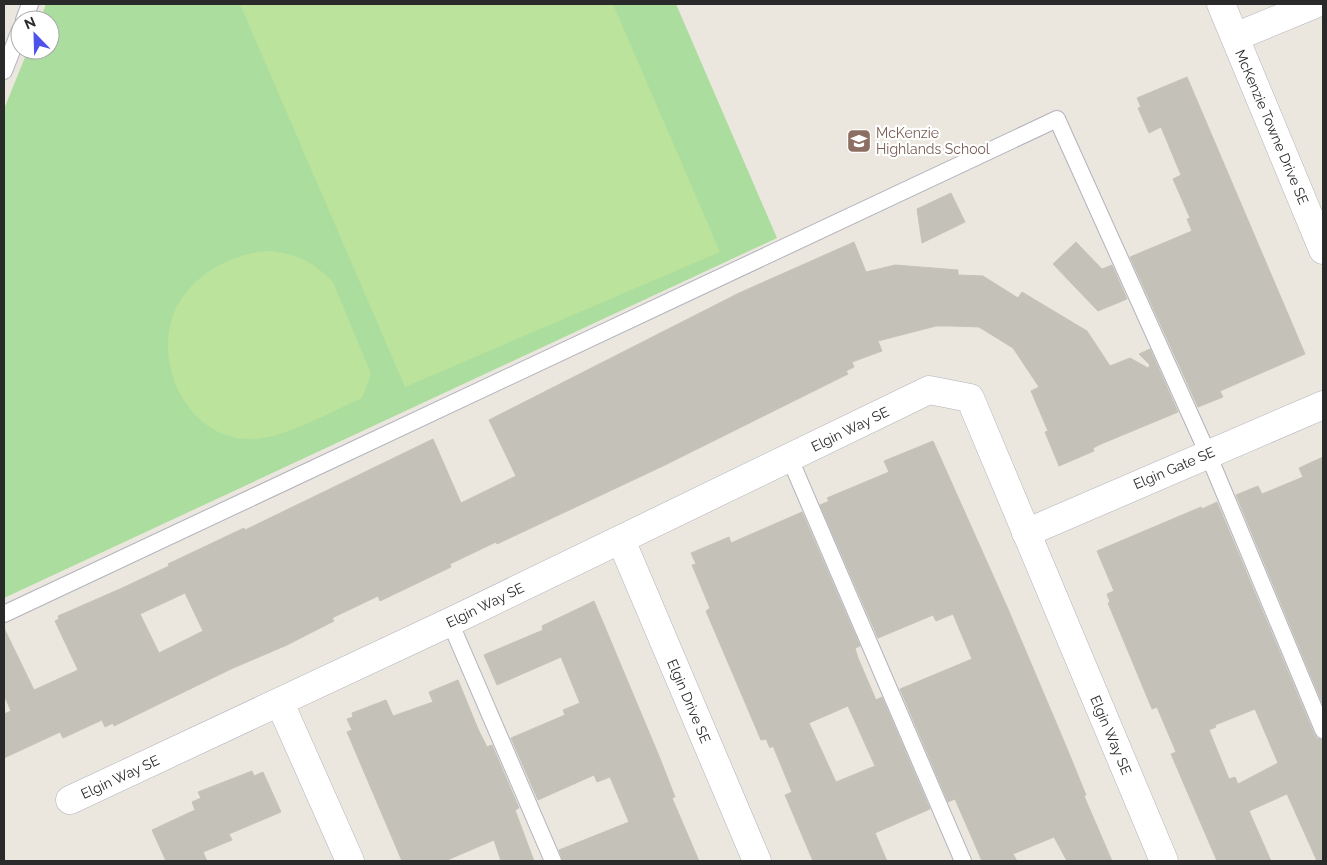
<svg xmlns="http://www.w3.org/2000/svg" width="1327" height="865" viewBox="0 0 1327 865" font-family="Raleway,sans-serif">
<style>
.green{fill:#abdd9f}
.pitch{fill:#bbe39b}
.building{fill:#c4c1b9;stroke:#c6c3b7;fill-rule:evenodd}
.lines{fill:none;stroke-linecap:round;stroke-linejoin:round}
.lane-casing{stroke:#b1b2bd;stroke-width:18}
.street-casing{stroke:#b1b2bd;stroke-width:29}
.secondary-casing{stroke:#b1b2bd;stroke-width:29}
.lane{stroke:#fff;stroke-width:16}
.street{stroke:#fff;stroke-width:28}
.secondary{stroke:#fff;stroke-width:28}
.labels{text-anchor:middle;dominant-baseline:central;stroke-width:4.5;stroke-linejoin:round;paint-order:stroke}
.street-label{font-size:14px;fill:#2a2a2a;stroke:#fff}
.education-label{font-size:14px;fill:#785e54;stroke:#fff;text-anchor:start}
</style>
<rect width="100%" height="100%" fill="#ebe7de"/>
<!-- green -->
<path class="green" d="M46,4H676L777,238L4,598V109L28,50H50V20H40Z"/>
<!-- pitch -->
<g class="pitch">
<path d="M240,4H613L720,252L405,387Z"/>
<path d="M269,251C297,253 314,263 333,282L371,374L362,398C335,410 291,434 263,438C201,449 158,382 170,326C179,282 227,253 269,251Z"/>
</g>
<!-- building -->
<g class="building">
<path d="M1187,77L1305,354L1220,391L1223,397L1198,407L1130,257L1192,231L1187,219L1190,218L1173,179L1181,175L1161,127L1149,133L1138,108L1141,107L1137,98Z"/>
<path d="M951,193L965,222L922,243L917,209Z"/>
<path d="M854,242L866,272L895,265L958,270V275L983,276L1018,298L1022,292L1087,331L1110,366L1130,358L1148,368L1150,365L1139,354L1150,349L1178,412L1101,444L1093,448L1094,451L1059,466L1045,432L1048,431L1031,391L1039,387L1013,348L979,327L952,326H936L878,341L882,351L852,362L854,367L846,371L848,374L663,466L497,544L496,542L450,564L451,567L380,601L378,596L332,618L334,621L287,645L231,669L114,726L113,723L105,727L102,720L63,738L60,732L4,758V714L11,711L4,695V628L34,690L78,670L55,621L59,619L58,616L120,589L169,566L168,564L244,528L245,530L433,439L461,503L516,476L489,420L739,293ZM185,593L203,631L159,653L140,614Z"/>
<path d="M1076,242L1102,269L1112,265L1127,299L1098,311L1053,264Z"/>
<path d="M933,441L1008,609L1066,746L1086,795L1084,796L1112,861H1067L1054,837L1013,854L1017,861H982L955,799L948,802L900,689L972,659L953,614L936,621L933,615L878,638L820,505L829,501L827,498L889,472L884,461Z"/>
<path d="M1323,457V705L1236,495L1258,486L1262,494L1303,477L1299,468Z"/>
<path d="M1217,502L1314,734L1317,738L1323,740V861H1317L1287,794L1249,811L1271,861H1217L1171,754L1176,752L1157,707L1152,709L1108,603L1110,602L1107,594L1114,591L1097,551L1201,507L1202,509ZM1255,709L1278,763L1238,784L1235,777L1229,779L1209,730L1216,727L1215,725Z"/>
<path d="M802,512L860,646L855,648L858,658L876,700L882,697L930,809L875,833L887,861H813L785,795L792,792L773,746L770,748L766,739L761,740L706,611L710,608L692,565L696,564L691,553L729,537L731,543ZM848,706L875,766L836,782L809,723Z"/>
<path d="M594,601L659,756L675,797L672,798L699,861H563L559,850L629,822L610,777L597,782L594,775L538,800L511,738L565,715L563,710L580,703L561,657L497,685L484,655L543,630L542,626Z"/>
<path d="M458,680L478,729L487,747L492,745L519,808L515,810L534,861H501L494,840L445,861H402L347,732L352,730L347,719L353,717L352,713L386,700L393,716L433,702L429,692Z"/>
<path d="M252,771L254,776L263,772L281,812L229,834L232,840L203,852L207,861H166L152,830L195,810L192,802L201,798L198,792Z"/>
</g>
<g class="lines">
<defs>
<g id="lane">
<path d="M24,20L30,4"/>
<path d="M4,71L20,30"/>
<path d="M790,459L963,861"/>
<path d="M4,614L1057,119L1208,454L1323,730"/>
<path d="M450,622L553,861"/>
</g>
<g id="street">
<path d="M1235,37L1315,4"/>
<path d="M1026,533L1323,405"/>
<path d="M621,540L757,861"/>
<path d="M280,703L350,861"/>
<path d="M70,800L450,622L929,390L970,398L1164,861"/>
</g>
<path id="secondary" d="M1221,4L1323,250"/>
</defs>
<!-- lane casing -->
<use href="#lane" class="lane-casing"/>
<!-- street casing -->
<use href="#street" class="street-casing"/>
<!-- secondary casing -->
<use href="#secondary" class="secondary-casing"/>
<!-- lane -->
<use href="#lane" class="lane"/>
<!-- street -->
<use href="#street" class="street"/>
<!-- secondary -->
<use href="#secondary" class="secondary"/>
</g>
<!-- icons -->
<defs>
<symbol id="school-square" viewBox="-11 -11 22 22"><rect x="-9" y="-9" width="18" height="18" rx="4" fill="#8d6e63" stroke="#fff"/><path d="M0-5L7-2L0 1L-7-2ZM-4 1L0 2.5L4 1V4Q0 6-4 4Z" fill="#fff"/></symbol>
</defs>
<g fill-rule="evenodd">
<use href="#school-square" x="845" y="127" width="28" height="28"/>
</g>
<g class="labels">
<!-- street labels -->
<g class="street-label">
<text transform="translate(1272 127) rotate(67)">McKenzie Towne Drive SE</text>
<text transform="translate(850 429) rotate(-26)">Elgin Way SE</text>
<text transform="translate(1174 468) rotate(-23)">Elgin Gate SE</text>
<text transform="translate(485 605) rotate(-26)">Elgin Way SE</text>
<text transform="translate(689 701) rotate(67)">Elgin Drive SE</text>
<text transform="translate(1111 735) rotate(67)">Elgin Way SE</text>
<text transform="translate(120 777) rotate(-25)">Elgin Way SE</text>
</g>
<!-- education labels -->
<g class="education-label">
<text x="876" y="133">McKenzie<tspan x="876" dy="16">Highlands School</tspan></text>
</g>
</g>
<!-- border -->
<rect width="1327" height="865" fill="none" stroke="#2a2a2a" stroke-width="10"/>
<!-- north arrow -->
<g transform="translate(35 35) rotate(337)"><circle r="24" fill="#ffffff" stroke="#aaaaaa"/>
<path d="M0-4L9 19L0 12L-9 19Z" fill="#4b53ea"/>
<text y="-8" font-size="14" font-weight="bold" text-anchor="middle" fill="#2a2a2a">N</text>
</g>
</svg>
